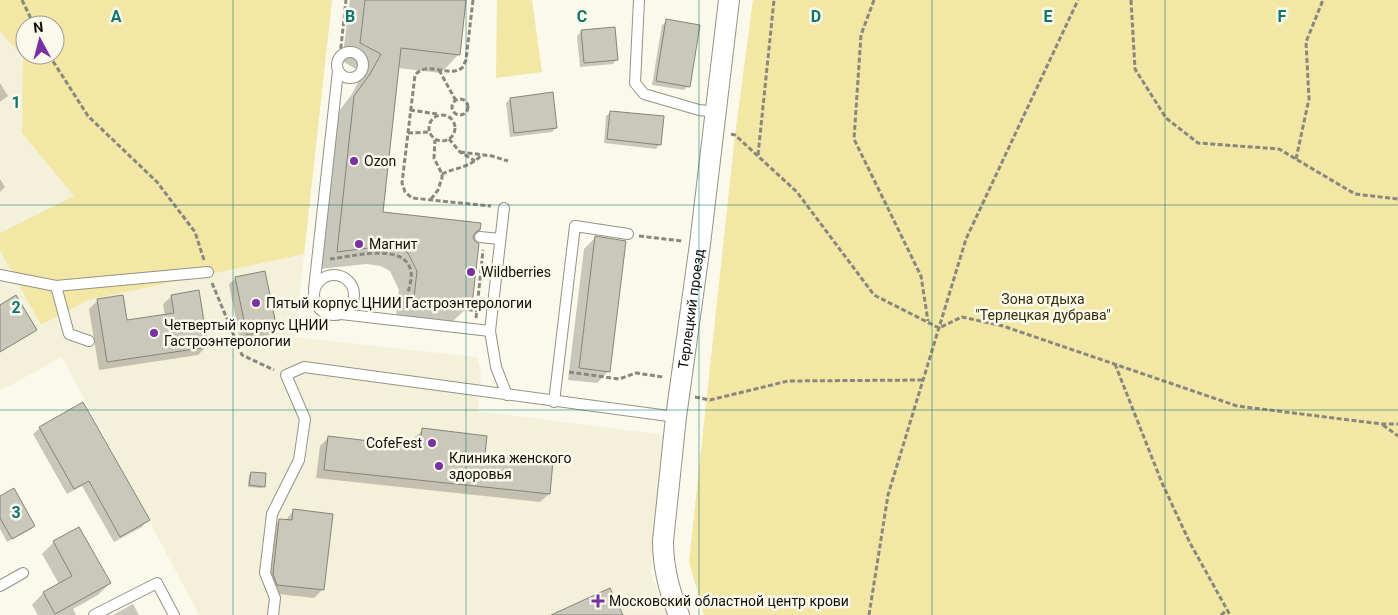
<svg xmlns="http://www.w3.org/2000/svg" width="1398" height="615" viewBox="0 0 1398 615" font-family="Roboto,sans-serif">
<style>
.built{fill:#f4f1db;fill-rule:evenodd}
.green{fill:#f2e7a4;fill-rule:evenodd}
.shadow{fill:#0003}
.building{fill:#cac8ba;stroke:#868478}
.lines{fill:none;stroke-linecap:round;stroke-linejoin:round}
.lane-casing{stroke:#949385;stroke-width:12}
.street-casing{stroke:#949385;stroke-width:22}
.path{stroke:#89877e;stroke-width:3;stroke-dasharray:5 2.5;stroke-linecap:butt}
.lane{stroke:#fff;stroke-width:10}
.street{stroke:#fff;stroke-width:20}
.grid{fill:none;stroke:#0f766e;stroke-width:1;stroke-opacity:0.55}
.poi-dot{fill:#7930a3;stroke:#fbf9eb;stroke-width:2}
.labels{text-anchor:middle;dominant-baseline:central;stroke-width:5;stroke-linejoin:round;paint-order:stroke}
.poi-label{font-size:14px;fill:#11100c;stroke:#fbf9eb;text-anchor:start}
.park-label{font-size:14px;fill:#36300a;stroke:#fbf9eb}
.street-label{font-size:14px;fill:#11100c;stroke:#fbf9eb}
.grid-label{font-size:16px;text-anchor:middle;font-weight:bold;fill:#0f766e;stroke:#fbf9eb;stroke-width:5;stroke-linejoin:round;paint-order:stroke}
</style>
<rect width="100%" height="100%" fill="#fbf9eb"/>
<!-- built -->
<path class="built" d="M0,0H332L295,337L477,357L481,373L478,411L665,435L651,573L667,615H199L62,357L0,391ZM25,25H55V55H25Z"/>
<!-- green -->
<g class="green">
<path d="M0,0H332L304,254L88,300L41,325L0,250V233L74,196L22,133L23,57L0,31ZM25,25H55V55H25Z"/>
<path d="M497,0H532L542,72L496,78Z"/>
<path d="M753,0H1398V615H704L689,562L735,135Z"/>
</g>
<!-- shadow -->
<g class="shadow">
<path d="M350,0H465L459,54L441,73L398,68L382,213L479,230L472,237L471,304L452,322L396,316L399,290L390,271L381,266L366,264L319,269L336,115L352,94L363,73L342,61Z"/>
<path d="M667,21L688,86L684,90L652,85L662,25Z"/>
<path d="M581,32L617,59L613,64L580,67L577,36Z"/>
<path d="M0,83L8,96L0,102Z"/>
<path d="M510,99L556,128L552,132L510,137L506,103Z"/>
<path d="M611,112L660,144L656,149L604,143L606,116Z"/>
<path d="M0,179L5,187L0,192Z"/>
<path d="M596,237L609,371L597,383L568,380L584,249Z"/>
<path d="M236,278L275,328L269,335L240,340L229,284Z"/>
<path d="M172,296L207,346L198,355L99,370L89,309L98,300L126,322L165,315L163,304Z"/>
<path d="M0,306L35,330L31,334L0,352Z"/>
<path d="M40,428L148,520L142,527L114,542L82,486L67,494L33,434Z"/>
<path d="M423,430L484,455L549,494L540,502L316,478L320,446L328,438L413,447L414,438Z"/>
<path d="M251,473L263,486L262,488L248,487L249,475Z"/>
<path d="M0,497L34,526L30,530L7,542L0,529Z"/>
<path d="M294,510L323,589L314,598L269,593L271,529L280,520L285,521Z"/>
<path d="M79,528L110,583L98,595L73,609L76,615H38L32,605L43,593L59,584L42,554L54,542Z"/>
<path d="M133,604L139,615H113Z"/>
</g>
<!-- building -->
<g class="building">
<path d="M365,0H466L460,55L401,48L383,212L481,223L480,230L477,231L473,236L474,240L479,244L472,305L414,298L417,271L408,253L399,248L385,246L337,252L354,96L370,74L381,54L360,43Z"/>
<path d="M666,19L700,25L690,87L656,81Z"/>
<path d="M615,27L618,60L584,63L581,30Z"/>
<path d="M553,92L557,128L514,133L510,98Z"/>
<path d="M610,111L664,116L661,145L607,139Z"/>
<path d="M595,236L626,241L610,372L579,368Z"/>
<path d="M265,271L277,329L247,335L235,277Z"/>
<path d="M199,290L208,347L107,362L97,299L123,295L127,320L174,313L171,295Z"/>
<path d="M16,295L37,330L0,352V305Z"/>
<path d="M83,402L150,520L120,537L89,481L74,489L39,427Z"/>
<path d="M422,428L487,436L485,454L553,461L550,494L324,470L328,436L420,447Z"/>
<path d="M251,472L266,473L265,487L249,485Z"/>
<path d="M14,488L35,526L12,539L0,518V496Z"/>
<path d="M293,509L333,514L324,590L277,585L273,574L279,519L292,520Z"/>
<path d="M79,527L111,583L55,614L43,592L72,576L53,541Z"/>
<path d="M610,588L623,615H551Z"/>
</g>
<g class="lines">
<defs>
<g id="lane">
<path d="M639,0L635,83L644,94L699,110L716,112"/>
<circle cx="350" cy="65" r="13"/>
<path d="M480,237L500,239"/>
<circle cx="334" cy="295" r="20"/>
<path d="M0,275L56,286L208,272"/>
<path d="M56,286L69,334L89,341"/>
<path d="M314,289L338,71"/>
<path d="M341,314L490,331L504,208"/>
<path d="M490,331L496,367L507,395"/>
<path d="M554,402L575,226L628,234"/>
<path d="M0,586L23,573"/>
<path d="M94,615L157,583L174,615"/>
<path d="M273,615L275,598L265,573L272,514L299,460L305,419L286,375L304,367L676,417"/>
</g>
<g id="street">
<path id="s1" d="M679,615C669,591 663,566 663,541L676,417L700,244L729,0"/>
</g>
</defs>
<!-- lane casing -->
<use href="#lane" class="lane-casing"/>
<!-- street casing -->
<use href="#street" class="street-casing"/>
<!-- path -->
<g class="path">
<path d="M22,0L34,25"/>
<path d="M473,0L466,60L462,68C448,78 428,60 415,75L402,183L405,192L412,198L491,206"/>
<path d="M874,0L861,35L854,139L921,276L928,321"/>
<path d="M1131,0L1135,69L1166,118L1198,143L1279,149L1355,194L1398,199"/>
<path d="M49,55L88,116L157,182L195,232L204,260"/>
<path d="M340,56L346,0"/>
<path d="M439,70L456,101"/>
<circle cx="460" cy="107" r="8"/>
<path d="M410,110L437,114"/>
<circle cx="442" cy="128" r="13"/>
<path d="M408,133L429,132"/>
<path d="M731,134L735,135L797,192L874,295L939,328L962,317L1003,326L1237,406L1382,424H1398"/>
<path d="M449,139L460,152L475,161"/>
<path d="M460,152L492,156L508,161"/>
<path d="M758,155L774,0"/>
<path d="M1296,159L1309,99L1306,42L1323,0"/>
<path d="M442,174C454,168 472,167 481,155"/>
<path d="M431,199L438,190L442,178V174L434,158L435,140"/>
<path d="M639,236L682,241"/>
<path d="M330,259C351,257 406,241 411,272C413,282 405,293 409,302L479,311"/>
<path d="M212,283L242,355L274,370"/>
<path d="M476,318L483,250"/>
<path d="M1115,364L1162,483L1190,543L1230,615"/>
<path d="M569,372L619,379L636,373L663,377"/>
<path d="M695,397L710,400L788,381L923,380"/>
<path d="M1383,425L1398,436"/>
<path d="M869,615L888,495L966,239L1078,0"/>
<path d="M1221,615L1227,610"/>
</g>
<!-- lane -->
<use href="#lane" class="lane"/>
<!-- street -->
<use href="#street" class="street"/>
</g>
<!-- grid -->
<path class="grid" d="M233,0V615M466,0V615M699,0V615M932,0V615M1165,0V615M0,205H1398M0,410H1398"/>
<!-- markers -->
<g class="poi-dot">
<circle cx="354" cy="161" r="5"/>
<circle cx="359" cy="244" r="5"/>
<circle cx="471" cy="272" r="5"/>
<circle cx="256" cy="303" r="5"/>
<circle cx="154" cy="333" r="5"/>
<circle cx="432" cy="443" r="5"/>
<circle cx="439" cy="466" r="5"/>
<path d="M595.5 593.5h5v5h5v5h-5v5h-5v-5h-5v-5h5z"/>
</g>
<g class="labels">
<!-- poi labels -->
<g class="poi-label">
<text x="364" y="161">Ozon</text>
<text x="369" y="244">Магнит</text>
<text x="481" y="272">Wildberries</text>
<text x="266" y="303">Пятый корпус ЦНИИ Гастроэнтерологии</text>
<text x="164" y="325">Четвертый корпус ЦНИИ<tspan x="164" dy="16">Гастроэнтерологии</tspan></text>
<text x="422" y="443" text-anchor="end">CofeFest</text>
<text x="449" y="458">Клиника женского<tspan x="449" dy="16">здоровья</tspan></text>
<text x="609" y="601">Московский областной центр крови</text>
</g>
<!-- park labels -->
<g class="park-label">
<text x="1043" y="299">Зона отдыха<tspan x="1043" dy="16">"Терлецкая дубрава"</tspan></text>
</g>
<!-- street labels -->
<g class="street-label">
<text stroke="none"><textPath href="#s1" startOffset="310">Терлецкий проезд</textPath></text>
</g>
</g>
<g class="grid-label">
<text x="116" y="22">A</text>
<text x="350" y="22">B</text>
<text x="582" y="22">C</text>
<text x="816" y="22">D</text>
<text x="1048" y="22">E</text>
<text x="1282" y="22">F</text>
<text x="16" y="108">1</text>
<text x="16" y="313">2</text>
<text x="16" y="518">3</text>
</g>
<!-- north arrow -->
<g transform="translate(40 40) rotate(353)"><circle r="24" fill="#fbf9eb" stroke="#9d9c92"/>
<path d="M0-4L9 19L0 12L-9 19Z" fill="#7930a3"/>
<text y="-8" font-size="14" font-weight="bold" text-anchor="middle" fill="#11100c">N</text>
</g>
</svg>
